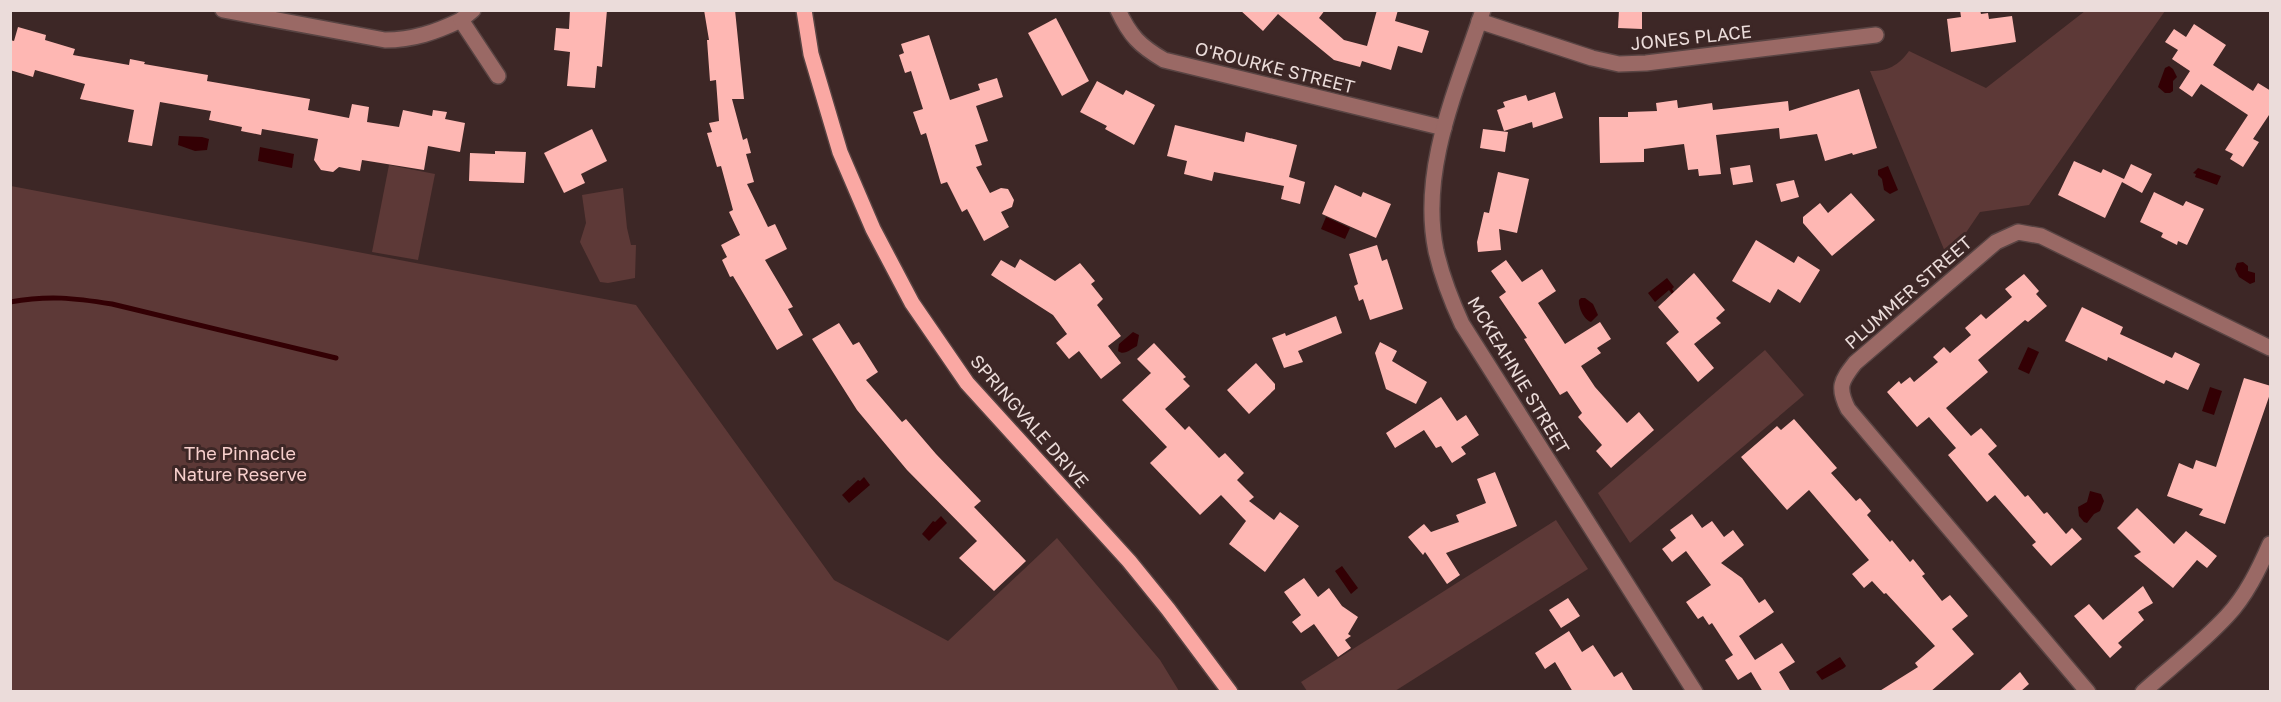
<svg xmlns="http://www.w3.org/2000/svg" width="2281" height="702" viewBox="0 0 2281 702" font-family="'Golos Text',sans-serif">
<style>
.green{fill:#5d3937}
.water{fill:#330004}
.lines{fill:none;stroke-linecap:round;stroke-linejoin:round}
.stream{stroke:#330004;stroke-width:5}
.building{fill:#feb7b3}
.minor-casing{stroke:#594443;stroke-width:18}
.major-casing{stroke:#594443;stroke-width:18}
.minor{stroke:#9a6965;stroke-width:15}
.major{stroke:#faa8a3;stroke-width:15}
.labels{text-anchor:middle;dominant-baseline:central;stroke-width:6;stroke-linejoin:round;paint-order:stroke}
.street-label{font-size:18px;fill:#ebdcda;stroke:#3d2726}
.park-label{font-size:18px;fill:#f7cfcc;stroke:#3d2726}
</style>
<rect width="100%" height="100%" fill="#3d2726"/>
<!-- green -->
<g class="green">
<path d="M2085,11H2165L2029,205L1980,212L1948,259L1870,71C1888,71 1898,66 1909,51L1986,88Z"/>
<path d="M389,165L435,174L418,260L372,252Z"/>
<path d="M11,186L636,305L834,580L948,641L1057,538L1160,660L1179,691H11Z"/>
<path d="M623,188L627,228L631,245H636L635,278L608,283L600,282L580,242L586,223L582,195Z"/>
<path d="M1765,350L1804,395L1630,543L1598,493Z"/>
<path d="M1556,520L1588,569L1395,691H1307L1301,682Z"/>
</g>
<!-- water -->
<g class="water">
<path d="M2169,66L2173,69L2177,77L2173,81V91L2170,93H2165L2158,87L2165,68Z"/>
<path d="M179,136L202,137L209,139L207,150L195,151L178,145Z"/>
<path d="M260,147L294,154L292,168L258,161Z"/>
<path d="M1888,166L1898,190L1890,194L1884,190L1882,179L1878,175V170Z"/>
<path d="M2198,168L2221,176L2217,185L2195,177L2196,174L2193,173Z"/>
<path d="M1326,217L1350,228L1345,239L1321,229Z"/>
<path d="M2243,262L2248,266V271L2255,273V282L2250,284L2239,277L2235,269L2237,263Z"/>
<path d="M1667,278L1674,287L1672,289L1674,292L1672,294L1669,290L1655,302L1648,293Z"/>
<path d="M1581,298H1585L1593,304L1598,315L1591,322C1584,320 1578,307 1579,300Z"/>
<path d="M1133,332L1139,335L1137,346C1131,349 1124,356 1118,351L1119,344Z"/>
<path d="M2028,347L2039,352L2029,374L2018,369Z"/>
<path d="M2210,387L2222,391L2214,415L2202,411Z"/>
<path d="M864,477L870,485L849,503L842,495L858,480L860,481Z"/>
<path d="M2090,491L2101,494L2104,501L2100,511L2094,514L2087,523L2084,522L2079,516L2078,507L2087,502Z"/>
<path d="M941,516L947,523L929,541L922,534L933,521L935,522Z"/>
<path d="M1342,566L1358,588L1351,594L1335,571Z"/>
<path d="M1840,657L1846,666L1844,668L1822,680L1816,672Z"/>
</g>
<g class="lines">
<!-- stream -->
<path class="stream" d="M10,302C49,295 74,298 112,304L336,358"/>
</g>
<!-- building -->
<g class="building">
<path d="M570,10H607L602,67L597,66L595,88L567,86L570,52L554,50L556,28L569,29Z"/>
<path d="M704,10H735L744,99H732L743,140L747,138L751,153L746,154L754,182L747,184L768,227L775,224L787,249L765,260L793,307L788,309L803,335L777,350L733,276L730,277L722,260L727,257L721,245L740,235L729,212L733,210L721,166L717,167L707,133L712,132L709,123L719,121L716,80L710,81L707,40H709Z"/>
<path d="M1240,10H1325L1319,18L1344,40L1367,46L1377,10H1398L1395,21L1429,31L1422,53L1398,46L1391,70L1362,61L1360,67L1334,60L1278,14L1263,31Z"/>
<path d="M1619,10L1642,11V29L1618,28Z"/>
<path d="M1960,10H1980L1981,14L1988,13L1989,19L2012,16L2016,42L1951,52L1947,19L1961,17Z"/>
<path d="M1056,18L1089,81L1062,96L1028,33Z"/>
<path d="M2194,24L2226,45L2213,65L2253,91L2258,83L2271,91V112L2253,139L2259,142L2243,167L2230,159L2233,154L2225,150L2248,115L2201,84L2192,97L2179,88L2190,71L2172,59L2178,50L2165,42L2174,29L2186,37Z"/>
<path d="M18,27L46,35L45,40L75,49L73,55L129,65L130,59L145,62L144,64L208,75L207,81L310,99L308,110L349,118L352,104L369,107L367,122L399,127L403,110L432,116L433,110L447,112L445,119L465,123L460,152L428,146L424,170L362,160L360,171L339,167L333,172L321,170L314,160L318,139L262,129L261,135L241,131L242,127L209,120L211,111L160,102L152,146L128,142L134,110L80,99L85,84L35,70L33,77L10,70V40L14,41Z"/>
<path d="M929,35L950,100L980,90L978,84L997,78L1003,97L976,106L988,141L975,145L982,165L976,167L990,193L1001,188L1008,189L1014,200L1012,207L1001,212L1009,227L984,241L967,209L962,212L947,182L941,184L926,133L921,135L913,112L923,109L911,71L905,73L899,55L904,53L901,44Z"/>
<path d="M1097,81L1123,95L1126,90L1155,105L1134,145L1105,129L1107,126L1080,112Z"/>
<path d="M1859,89L1877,148L1853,155L1852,153L1825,161L1817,134L1780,139L1779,128L1716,135L1721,174L1699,176L1698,169L1688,170L1684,144L1644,149V162L1600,163L1599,117H1628V112L1657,111L1656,103L1677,100L1678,108L1712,103L1713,110L1788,101L1789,111Z"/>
<path d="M1555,92L1563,118L1533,128L1532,122L1504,131L1497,110L1505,107L1503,102L1526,95L1528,101Z"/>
<path d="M1175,125L1244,142L1246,132L1297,145L1289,177L1305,182L1300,204L1281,199L1284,186L1214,172L1212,181L1184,174L1187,161L1167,156Z"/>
<path d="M592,129L607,161L581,174L585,183L564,193L544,153Z"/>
<path d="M1483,129L1508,132L1505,152L1480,148Z"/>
<path d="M495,151L526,152L524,183L469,181L470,153L495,154Z"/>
<path d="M2074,161L2101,173L2103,169L2124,179L2131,164L2152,174L2142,193L2122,182L2105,218L2058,195Z"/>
<path d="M1750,165L1753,182L1733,185L1730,168Z"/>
<path d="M1498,172L1529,179L1517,233L1499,229L1501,250L1478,252L1477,242L1484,212L1489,213Z"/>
<path d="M1794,180L1799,197L1781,202L1776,184Z"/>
<path d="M1335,185L1361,197L1363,192L1391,204L1376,238L1322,214Z"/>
<path d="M2154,192L2183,206L2186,201L2204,209L2187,245L2178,241L2177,245L2161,237L2163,233L2140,222Z"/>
<path d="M1851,193L1875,220L1832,256L1803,223V217L1820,203L1828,213Z"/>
<path d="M1756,240L1794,263L1798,256L1820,270L1800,303L1778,289L1770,303L1732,281Z"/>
<path d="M1377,245L1382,261L1387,259L1403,309L1370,320L1363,299L1359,301L1354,286L1358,284L1349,254Z"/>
<path d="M1020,259L1055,281L1080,263L1095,281L1091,284L1103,299L1097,305L1121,336L1108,346L1121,363L1101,379L1079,351L1069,359L1056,343L1067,334L1053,315L991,275L1001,260L1015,268Z"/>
<path d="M1506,260L1522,282L1542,269L1556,291L1538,303L1565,344L1600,322L1611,339L1597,348L1601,353L1581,366L1595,387L1627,423L1639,412L1654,430L1611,468L1596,451L1602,445L1578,417L1582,413L1567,391L1560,395L1524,339L1527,338L1499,297L1506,292L1491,271Z"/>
<path d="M1694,273L1725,310L1716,318L1721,323L1694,344L1714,368L1698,382L1666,343L1679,332L1658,307Z"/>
<path d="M2024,274L2039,291L2036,294L2047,306L2028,322L2025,320L1978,360L1988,372L1946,408L1971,436L1981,428L1997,446L1988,454L2025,497L2028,495L2044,514L2047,512L2066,534L2072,528L2082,539L2051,566L2032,545L2036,542L1995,495L1987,502L1948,455L1956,448L1929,417L1917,427L1887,392L1899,381L1901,384L1910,377L1914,382L1938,362L1933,357L1944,347L1950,353L1971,335L1965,328L1981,314L1986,319L2012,297L2005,289Z"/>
<path d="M2082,307L2123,327L2120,334L2172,358L2175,352L2200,364L2188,390L2166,380L2164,384L2108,357L2107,361L2065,341Z"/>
<path d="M1336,316L1342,333L1298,351L1303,362L1284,368L1272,338L1285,333L1286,336Z"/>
<path d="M839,323L853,345L859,342L878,372L866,380L902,422L906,419L936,454L981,501L974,507L1026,561L994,591L959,558L977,541L907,470L857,410L812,339Z"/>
<path d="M1380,342L1397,351L1392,361L1427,382L1416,404L1386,389L1375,353Z"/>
<path d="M1154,343L1186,377L1183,379L1190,386L1165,409L1185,430L1189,426L1219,458L1225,453L1244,473L1237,480L1254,497L1249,501L1274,520L1280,512L1299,526L1265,572L1229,544L1246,521L1221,495L1200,515L1150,463L1167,447L1122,400L1151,373L1137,359Z"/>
<path d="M1256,363L1275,384V389L1249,414L1227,390Z"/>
<path d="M2244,378L2271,386V391L2225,524L2199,515L2203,509L2167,496L2179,463L2193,469L2196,460L2216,467Z"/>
<path d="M1441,397L1457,421L1466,415L1479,435L1461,447L1466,454L1452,463L1441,446L1436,448L1424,430L1395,448L1386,433Z"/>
<path d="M1794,419L1837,468L1831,473L1856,501L1860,498L1871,511L1867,515L1890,542L1892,540L1910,562L1913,559L1925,574L1922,576L1942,601L1950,595L1968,616L1952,629L1974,654L1930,692H1878L1918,667L1915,663L1935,646L1886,593L1884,594L1872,581L1864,588L1852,574L1869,560L1809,490L1787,510L1741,457L1777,426L1781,430Z"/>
<path d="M1495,472L1517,526L1446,553L1460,575L1447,584L1425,552L1423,555L1408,537L1424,524L1431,532L1459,522L1456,515L1486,503L1477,479Z"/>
<path d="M2137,508L2174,544L2186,531L2217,556L2207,568L2197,560L2173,588L2134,556L2141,552L2117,528Z"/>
<path d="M1692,514L1702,528L1712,521L1724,537L1733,530L1744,545L1721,563L1742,578L1759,603L1765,599L1774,612L1739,636L1755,660L1782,643L1795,662L1779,672L1791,692H1763L1751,672L1738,680L1725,660L1733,655L1712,623L1709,625L1703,616L1698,619L1686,602L1711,585L1686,551L1672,562L1662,549L1676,538L1670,530Z"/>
<path d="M1304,578L1318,597L1329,588L1342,606L1358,617L1348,634L1351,636L1345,640L1351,648L1338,657L1314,624L1301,633L1292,622L1301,615L1284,592Z"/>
<path d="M2143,586L2153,603L2138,612L2144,620L2118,643L2122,647L2110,658L2074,616L2089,604L2103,620Z"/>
<path d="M1568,598L1580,616L1561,628L1549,610Z"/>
<path d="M1569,631L1582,652L1593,645L1614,677L1622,672L1634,692H1573L1555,662L1545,669L1535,653Z"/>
<path d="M2020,672L2029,684L2020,692H1998Z"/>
</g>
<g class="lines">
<defs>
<g id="minor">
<path d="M223,10L385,40C413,40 436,32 461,20"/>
<path d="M473,10L461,20L498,76"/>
<path d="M1118,10C1130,36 1140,46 1164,60L1444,128"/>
<path d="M1483,10C1458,86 1419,169 1436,251C1442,277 1451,300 1462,324L1695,692"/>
<path d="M1479,21L1592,58L1619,64L1646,63L1876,35"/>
<path d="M2088,692L1848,409C1837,387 1841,381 1855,363L1996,242L2018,232L2041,236L2270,348"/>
<path d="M2143,692C2171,667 2201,644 2227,616C2246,596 2259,569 2270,544"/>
</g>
<path id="major" d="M804,10L811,54L840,152L873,229L912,303L967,383L1129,561L1168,609L1230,692"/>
</defs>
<!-- minor casing -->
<use href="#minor" class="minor-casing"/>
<!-- major casing -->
<use href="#major" class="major-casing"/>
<!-- minor -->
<use href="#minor" class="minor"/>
<!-- major -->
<use href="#major" class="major"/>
</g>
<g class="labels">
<!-- street labels -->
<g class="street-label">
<text transform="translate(1691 37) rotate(-6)">JONES PLACE</text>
<text transform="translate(1275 67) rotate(14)">O'ROURKE STREET</text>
<text transform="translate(1908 292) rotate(-41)">PLUMMER STREET</text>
<text transform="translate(1519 375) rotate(59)">MCKEAHNIE STREET</text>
<text transform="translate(1030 421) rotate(49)">SPRINGVALE DRIVE</text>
</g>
<!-- park labels -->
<g class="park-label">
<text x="240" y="453">The Pinnacle<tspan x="240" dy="21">Nature Reserve</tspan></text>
</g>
</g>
<!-- border -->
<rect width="2281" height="702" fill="none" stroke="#ebdcda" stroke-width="24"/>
</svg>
